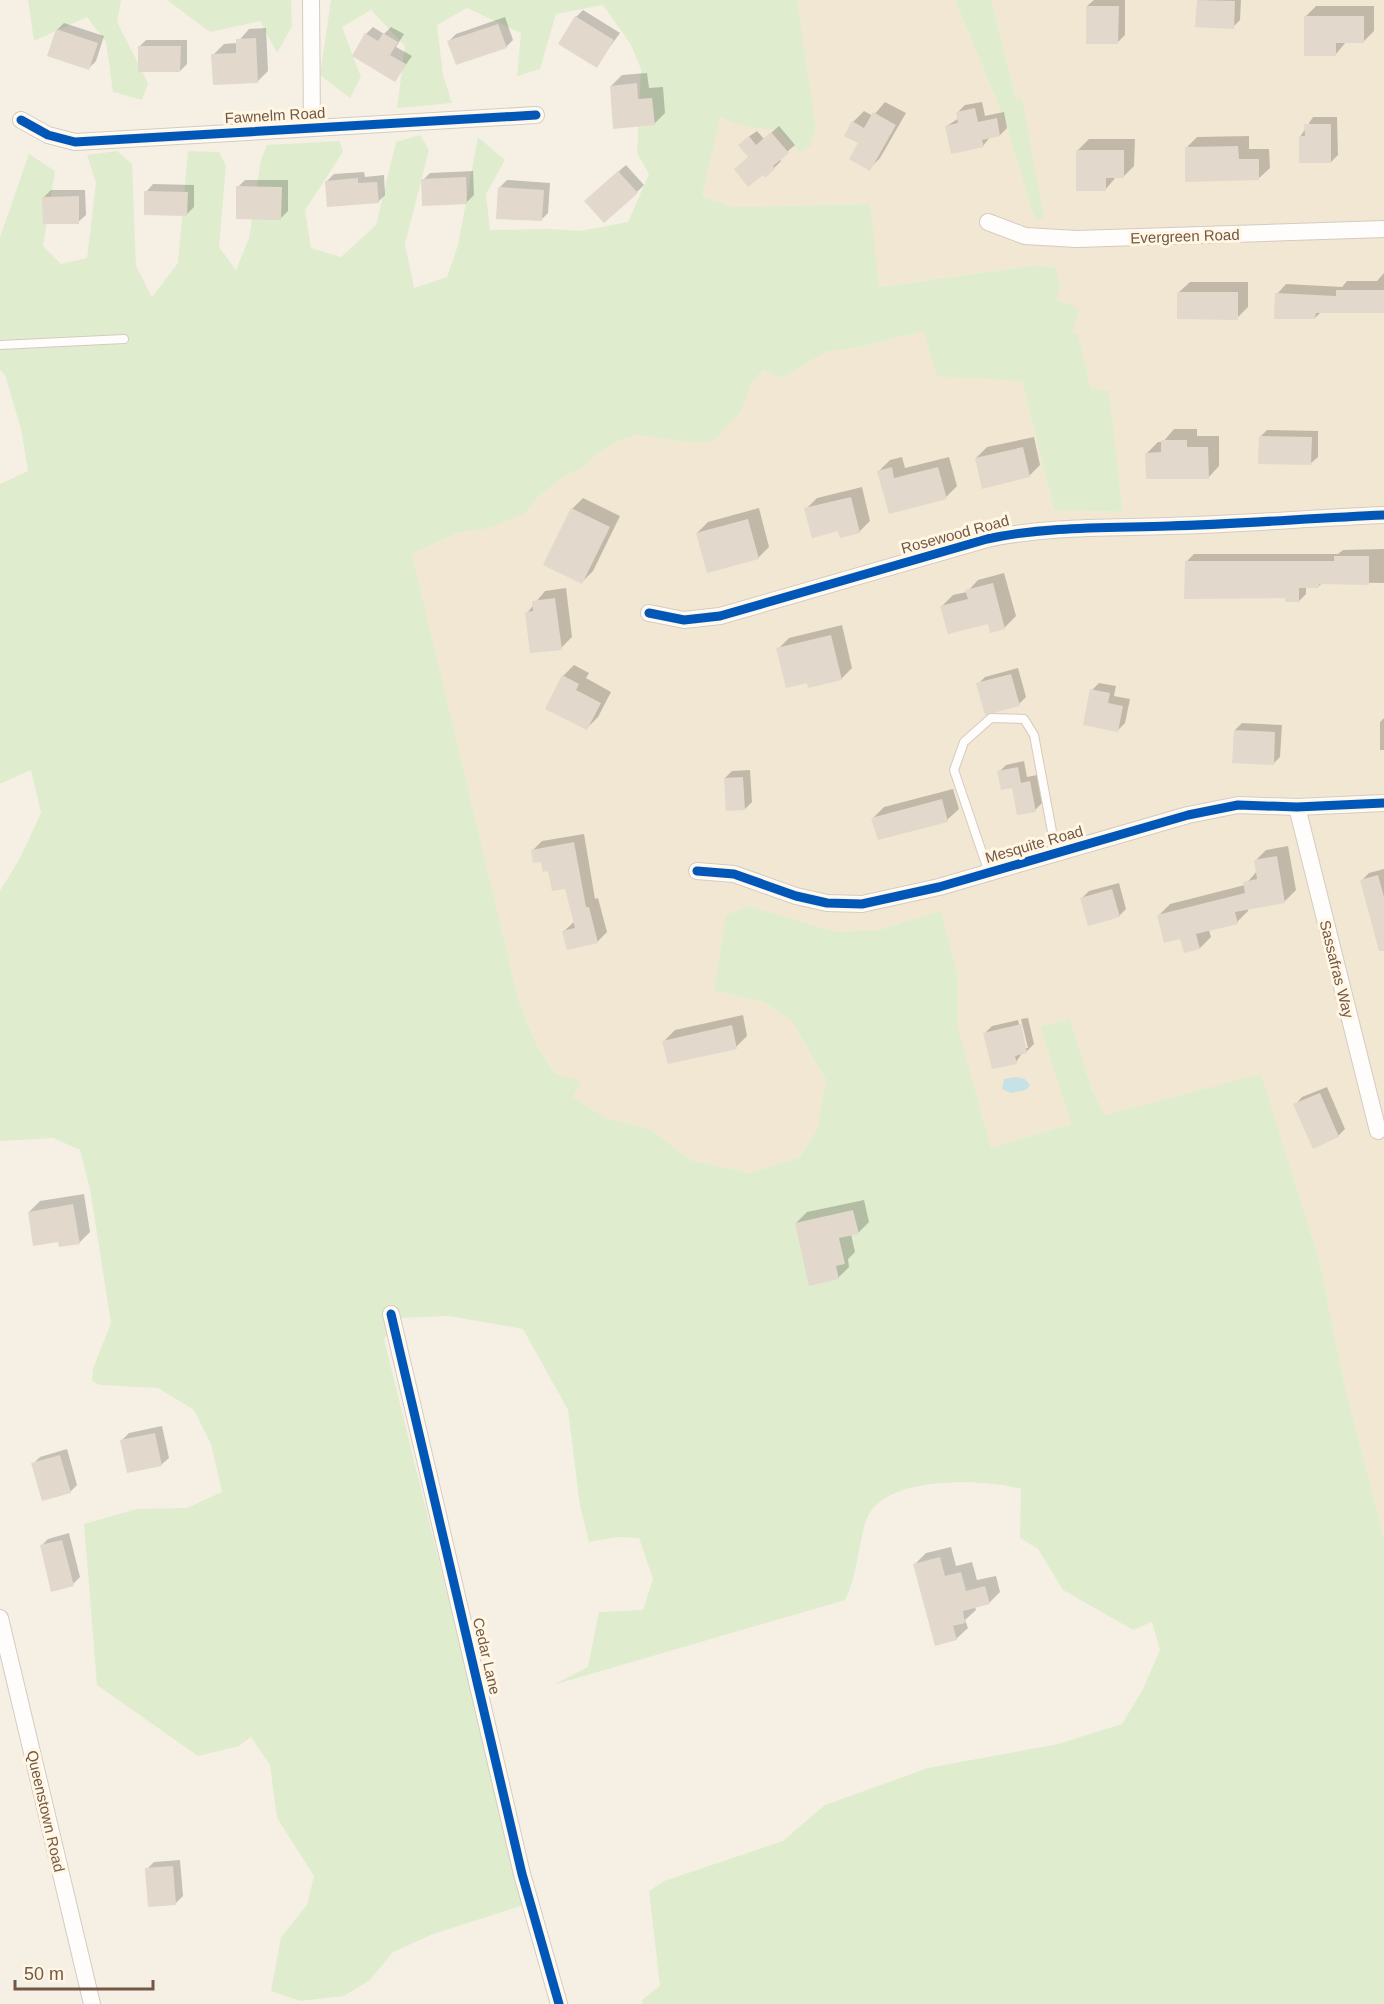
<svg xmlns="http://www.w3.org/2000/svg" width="1384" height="2004" viewBox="0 0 1384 2004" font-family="Helvetica,sans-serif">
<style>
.residential{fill:#f2e7d3}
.green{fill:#dfedce}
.water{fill:#c6e2e6}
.shadow{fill:#0003}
.building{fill:#e2d8cc}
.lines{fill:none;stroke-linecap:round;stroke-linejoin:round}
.service-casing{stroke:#d5cbc0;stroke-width:10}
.minor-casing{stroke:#d5cbc0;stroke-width:18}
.service{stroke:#fefdfb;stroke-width:8}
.minor{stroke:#fefdfb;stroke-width:16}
.cycleway-casing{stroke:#fff6e4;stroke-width:13}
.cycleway{stroke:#0057b8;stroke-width:9}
.labels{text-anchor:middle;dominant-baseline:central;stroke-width:6;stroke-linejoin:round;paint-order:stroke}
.street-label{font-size:15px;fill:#735845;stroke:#fff6e4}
</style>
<rect width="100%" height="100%" fill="#f6f0e4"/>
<!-- residential -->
<path class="residential" d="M797,0H955L1004,118L1035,220L1021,99H1016L991,0H1384V1538L1343,1379L1320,1263L1261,1075L1105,1115L1092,1091L1070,1019L1040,1026L1071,1124L991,1148L957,1029L958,978L941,912L879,930L837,932L749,906L718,969L714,991L764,1002L792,1021L826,1080L817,1129L800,1157L750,1173L690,1160L652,1130L606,1118L573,1097L537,1046L519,1002L412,554L457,533L486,529L523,514L539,496L563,477L586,466L592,456L618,441L636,435L694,443L742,410L751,383L765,370L781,378L828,351L856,348L924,331L993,378L1022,381L1054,510L1123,512L1109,390L1091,389L1078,336L1072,333L1057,300L1060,285L1056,268L1037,265L878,287L869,204L731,207L702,196L719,117L732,123L779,132L799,152L816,127Z"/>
<!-- green -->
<g class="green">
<path d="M28,0H121L117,22L148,83L142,100L113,92L106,42L87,17L34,41Z"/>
<path d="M167,0H291L292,26L277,53L260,21L210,32Z"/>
<path d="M331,0H797L816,127L810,147L799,152L779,132L732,123L720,117L702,196L732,207L870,204L879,287L1037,265L1056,268L1060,285L1057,300L1080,309L1072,333L1078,335L1091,389L1109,390L1123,512L1054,510L1022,381L937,376L924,331L856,348L828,351L781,378L764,370L751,383L742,410L713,441L694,443L636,435L618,441L593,456L586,466L563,477L539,496L524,514L486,529L457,533L412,554L519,1002L537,1046L556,1074L581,1081L573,1097L606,1118L652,1130L690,1160L750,1173L800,1157L817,1129L826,1080L792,1021L764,1002L714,991L726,915L749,906L837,932L879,930L941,911L958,978V1029L991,1148L1071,1124L1040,1026L1070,1019L1092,1091L1105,1115L1261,1074L1320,1263L1343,1379L1384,1538V2004H642L643,1999L660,1986L649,1891L664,1881L783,1841L825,1805L928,1768L1058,1744L1122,1724L1143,1689L1160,1650L1152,1622L1133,1630L1063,1590L1038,1549L1020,1538L1021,1489C983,1479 882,1474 866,1521C857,1548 858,1575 845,1600L553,1685L588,1667L599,1612L643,1610L653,1579L639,1538L617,1537L589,1542L580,1506L568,1410L523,1329L449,1316L400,1318L384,1339L524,1905L433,1934L393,1952L370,1980L344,1996L300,2001L271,1991L281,1937L307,1905L314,1876L277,1818L270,1765L251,1737L239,1746L198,1756L97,1685L84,1524L137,1509L187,1508L222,1492L211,1444L194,1410L158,1388L100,1385L92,1381L93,1369L111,1323L90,1189L80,1150L53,1138L0,1141V891L19,860L41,813L31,770L0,784V484L28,471L21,429L5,375L0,370V237L29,154L55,171L43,246L61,264L87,258L96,183L87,155L117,151L132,164L136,266L152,297L178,263L188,151L219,152L226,166L219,247L236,270L249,238L261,160L267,145L340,141L343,152L305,210L311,248L341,257L376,225L396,142L420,135L429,150L405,244L414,288L447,277L458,245L478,137L505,160L486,194L490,230L547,229L580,231L628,222L649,174L637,153L641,69L630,43L603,5L556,14L540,69L517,76L521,33L467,8L437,25L443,75L452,103L397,108L405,46L371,10L342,27L361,77L350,98L320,75Z"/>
<path d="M955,0H991L1016,99H1022L1044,218L1035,220L1004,118Z"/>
</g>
<!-- water -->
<path class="water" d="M1016,1077L1025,1079L1030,1085L1026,1090L1011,1093L1002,1089L1004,1079Z"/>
<!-- shadow -->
<g class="shadow">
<path d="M1094,0H1125V35L1118,42L1087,6Z"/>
<path d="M1198,0H1241L1240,20L1233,27L1197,25Z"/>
<path d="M1316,6H1374V31L1363,42H1346L1335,55L1305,17Z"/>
<path d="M583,10L620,33L596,66L576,17Z"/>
<path d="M505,17L513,40L506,47L449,41L456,34Z"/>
<path d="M64,23L104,36L96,61L89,68L57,30Z"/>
<path d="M373,27L384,34L391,27L404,34L396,47L412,56L395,80L366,34Z"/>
<path d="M266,28L268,71L257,82L213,55L224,44L237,43L249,29Z"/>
<path d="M146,40H187V64L180,71L139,47Z"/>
<path d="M647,73L649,88L663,87L665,113L654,124L611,86L622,75Z"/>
<path d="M885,102L906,113L880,158L869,169L853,122L864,111L873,116Z"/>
<path d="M982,102L985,116L1004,112L1007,128L1000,135L990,137L983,146L947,126L959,118L957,113L965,105Z"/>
<path d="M1313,117H1337L1338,155L1331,162L1300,137Z"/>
<path d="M779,126L795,145L779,159L781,161L774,168L749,157L747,138L757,131L764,139Z"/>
<path d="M1249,136V149H1269L1270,168L1258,179L1186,148L1197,137Z"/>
<path d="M1089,139H1135L1134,166L1123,177H1116L1105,190L1078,150Z"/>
<path d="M626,165L644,185L637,192L593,194Z"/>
<path d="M473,171L474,195L466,203L423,180L430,173Z"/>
<path d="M364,172L365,177L384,175L385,195L378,202L326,182L334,174Z"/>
<path d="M245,180H288V211L281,218L238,187Z"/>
<path d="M507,180L550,183L548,213L541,220L500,187Z"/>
<path d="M153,184L194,185V207L187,214L146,192Z"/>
<path d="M51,190H85L86,215L78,222L44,197Z"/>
<path d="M1384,273V312H1321L1315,318L1277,294L1286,284L1342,287L1347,281H1377Z"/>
<path d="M1190,282H1248V307L1237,318L1178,293Z"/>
<path d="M1174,429H1197V436H1219V466L1208,478L1147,453L1158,442H1163Z"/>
<path d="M1267,430L1318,431V457L1310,464L1260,437Z"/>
<path d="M1034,437L1040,465L1029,476L976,458L987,447Z"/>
<path d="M902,457L905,468L949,457L957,486L946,497L890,512L879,471L890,460Z"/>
<path d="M862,487L870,521L859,532L839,529L806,509L817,498Z"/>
<path d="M583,498L620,516L593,571L582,582L572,509Z"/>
<path d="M759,508L769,547L758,558L697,533L708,522Z"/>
<path d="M1384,549V583L1323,582L1319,586H1306V594L1299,601L1187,561L1194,554H1338L1343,550Z"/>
<path d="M1004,573L1016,616L1005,627L992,631L989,622L942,606L953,595L967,592L978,580Z"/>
<path d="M566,588L572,637L561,648L527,613L545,591Z"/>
<path d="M842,625L852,668L841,679L808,682L778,649L789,638Z"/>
<path d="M574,665L589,673L586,678L611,692L598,717L587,728L563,676Z"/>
<path d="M1018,668L1026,697L1019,704L978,684L985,677Z"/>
<path d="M1099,683L1116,686L1114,696L1130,699L1125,723L1118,730L1092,690Z"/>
<path d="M1384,718V750H1380V722Z"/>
<path d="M1242,723L1282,725L1280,757L1273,764L1235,730Z"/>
<path d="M1024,761L1027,777L1037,775L1042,803L1035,810L999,772L1006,765Z"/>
<path d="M750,770L752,802L745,809L725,778L732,771Z"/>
<path d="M953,789L959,809L947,820L873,818L884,807Z"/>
<path d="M584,834L595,899L598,898L607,932L597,942L564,931L574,922L566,887L533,850L542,841Z"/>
<path d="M1288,846L1296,890L1285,901L1248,908V911L1237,922L1209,930L1211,937L1200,948L1181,937L1159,915L1170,904L1245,885L1257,871L1255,861L1266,850Z"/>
<path d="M1384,869V924L1362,880L1369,873Z"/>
<path d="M1119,883L1126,909L1119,916L1082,898L1089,891Z"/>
<path d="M743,1015L747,1036L736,1047L664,1041L675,1030Z"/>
<path d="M1028,1018L1034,1044L1027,1051L1023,1052L1016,1062L985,1033L992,1026L1018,1020L1025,1048H1028L1021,1019Z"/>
<path d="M1327,1087L1345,1129L1338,1136L1295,1105L1302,1097Z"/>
<path d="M84,1194L90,1232L79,1243L29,1212L40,1201Z"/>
<path d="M864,1200L869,1222L858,1233L851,1234L855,1252L848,1259L849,1267L838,1278L796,1223L807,1212Z"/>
<path d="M162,1426L169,1458L161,1465L121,1441L129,1433Z"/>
<path d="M67,1449L77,1485L70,1492L33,1464L40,1457Z"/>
<path d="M69,1533L80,1577L73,1584L41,1546L48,1539Z"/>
<path d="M951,1547L956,1566L972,1562L977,1580L996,1576L1000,1592L989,1603L975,1607L976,1610L965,1620L968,1628L956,1639L915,1564L926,1553Z"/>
<path d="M180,1860L183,1896L176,1903L147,1869L154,1862Z"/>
</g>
<!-- building -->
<g class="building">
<path d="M1197,0L1235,1L1234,29L1195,27Z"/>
<path d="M1086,6H1119L1118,44H1086Z"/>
<path d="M575,16L614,40L597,68L558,44Z"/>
<path d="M1304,16H1364V43H1336V56H1304Z"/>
<path d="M498,24L507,48L456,65L447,41Z"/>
<path d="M56,29L98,43L89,70L47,56Z"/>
<path d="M365,33L378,41L383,33L398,42L390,55L406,64L395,82L352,56Z"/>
<path d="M256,38L258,83L213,85L211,54L236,53V39Z"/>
<path d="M138,46H181L180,72H138Z"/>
<path d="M637,83L638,99L652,98L655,125L613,129L610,86Z"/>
<path d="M975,108L978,122L997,118L1000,136L982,140L984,147L951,154L945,126L958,123L956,112Z"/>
<path d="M873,112L896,125L870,171L849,159L858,143L844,136L852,121L864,128Z"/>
<path d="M1304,124H1331V163H1299V136H1305Z"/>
<path d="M771,132L789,153L773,166L775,169L765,178L763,175L748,187L734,169L748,157L738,145L749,136L756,145Z"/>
<path d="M1238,146L1239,159H1259V180L1185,182V147Z"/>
<path d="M1076,150H1124V178H1106V191H1076Z"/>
<path d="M618,171L638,193L604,223L584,201Z"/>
<path d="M466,177L467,204L422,206L421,179Z"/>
<path d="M358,178V183L377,182L379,203L327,207L325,181Z"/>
<path d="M236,186L282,187L281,220L236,219Z"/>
<path d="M498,187L544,190L542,221L496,219Z"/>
<path d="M144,191L188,192L187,216L144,215Z"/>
<path d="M79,196V224H43L42,197Z"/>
<path d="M1336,290H1384V313H1316L1315,319H1274L1275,293L1336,296Z"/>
<path d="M1177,292H1238V320L1177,319Z"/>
<path d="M1259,436L1312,437L1311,465L1258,464Z"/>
<path d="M1161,440H1187V447H1208L1209,479H1146L1145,453L1161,452Z"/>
<path d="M1023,447L1030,477L982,489L975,458Z"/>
<path d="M892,467L894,478L938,467L947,499L889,514L877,471Z"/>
<path d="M851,497L860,533L840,538L838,531L812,538L804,508Z"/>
<path d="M571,508L610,527L582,584L543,565Z"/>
<path d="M748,519L759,559L707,573L696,533Z"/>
<path d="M1334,556H1369V585L1319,584V588H1299V602H1285V598L1184,599L1185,561H1334Z"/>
<path d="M993,583L1005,629L990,633L988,624L948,634L940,606L968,599L965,590Z"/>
<path d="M555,598L562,650L530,653L525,612L533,611L532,601Z"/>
<path d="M831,635L842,680L808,688L807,683L786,688L776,648Z"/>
<path d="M1011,674L1020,706L985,715L976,683Z"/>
<path d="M562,675L579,684L576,690L601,703L587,730L545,709Z"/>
<path d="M1090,689L1110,693L1108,703L1123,706L1118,732L1083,725Z"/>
<path d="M1234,730L1275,732L1274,765L1232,763Z"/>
<path d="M1018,767L1021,783L1030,781L1036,812L1017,815L1012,788L1001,790L997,771Z"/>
<path d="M743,777L745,810L726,811L724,778Z"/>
<path d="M942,799L948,822L878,840L871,818Z"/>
<path d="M574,842L586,907H589L598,943L567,950L562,931L575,928L565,889L552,891L548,871L543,872L541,862L533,863L531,850Z"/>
<path d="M1277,856L1285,903L1235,912L1238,924L1196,934L1200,949L1184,953L1180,939L1164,943L1157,915L1245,893L1243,882L1257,879L1254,860Z"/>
<path d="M1378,875L1384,897V951H1379L1360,880Z"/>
<path d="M1112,889L1120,917L1088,926L1080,898Z"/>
<path d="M1021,1024L1027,1053L1015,1056L1017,1064L992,1069L983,1033Z"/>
<path d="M732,1025L737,1049L668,1064L662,1041Z"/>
<path d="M1320,1093L1339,1137L1313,1149L1293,1104Z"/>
<path d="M73,1204L80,1244L59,1247L58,1242L33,1246L28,1212Z"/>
<path d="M853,1210L859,1234L839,1238L845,1264L836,1266L839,1279L809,1286L795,1223Z"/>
<path d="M155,1433L162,1466L127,1473L120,1440Z"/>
<path d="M60,1455L71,1493L42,1501L31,1463Z"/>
<path d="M62,1540L74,1586L51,1592L40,1545Z"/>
<path d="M940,1557L945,1576L961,1572L966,1591L985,1586L990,1604L963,1611L965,1623L953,1626L957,1640L935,1646L913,1564Z"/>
<path d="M173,1866L176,1905L148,1907L145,1868Z"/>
</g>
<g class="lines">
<defs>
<g id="service">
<path d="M0,345L124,339"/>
<path d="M989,873L954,770L964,742L991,718L1024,719L1034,735L1056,853"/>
</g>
<g id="minor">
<path d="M311,0L312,128"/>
<path d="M21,120L48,135L75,142L536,115"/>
<path d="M988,222L1025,236L1077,239L1384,229"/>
<path d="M649,613L684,620L720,616L987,539C1047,526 1107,528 1169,526C1241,524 1312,518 1384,515"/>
<path d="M1297,807L1378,1131"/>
<path d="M697,871L734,874L796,896L827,903L862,904L939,887L1188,815L1238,805L1297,807L1384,803"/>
<path d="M391,1314L522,1874L559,2004"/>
<path d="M0,1618L92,2004"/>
</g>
</defs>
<!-- service casing -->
<use href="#service" class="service-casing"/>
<!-- minor casing -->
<use href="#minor" class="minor-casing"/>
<!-- service -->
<use href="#service" class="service"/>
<!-- minor -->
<use href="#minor" class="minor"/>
<defs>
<g id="cycleway">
<path d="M21,120L48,135L75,142L536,115"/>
<path d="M649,613L684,620L720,616L987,539C1047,526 1107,528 1169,526C1241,524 1312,518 1384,515"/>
<path d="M697,871L734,874L796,896L827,903L862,904L939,887L1188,815L1238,805L1297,807L1384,803"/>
<path d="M391,1314L522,1874L559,2004"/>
</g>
</defs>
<!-- cycleway casing -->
<use href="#cycleway" class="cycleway-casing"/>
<!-- cycleway -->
<use href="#cycleway" class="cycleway"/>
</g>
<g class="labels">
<!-- street labels -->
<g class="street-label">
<text transform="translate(275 115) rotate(-3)">Fawnelm Road</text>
<text transform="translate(1185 236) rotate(-2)">Evergreen Road</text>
<text transform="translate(955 534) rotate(-15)">Rosewood Road</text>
<text transform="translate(1034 844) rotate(-16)">Mesquite Road</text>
<text transform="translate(1337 969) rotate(76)">Sassafras Way</text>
<text transform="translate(487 1656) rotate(77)">Cedar Lane</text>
<text transform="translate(46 1811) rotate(77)">Queenstown Road</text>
</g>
</g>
<!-- scale -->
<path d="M15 1980v9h138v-9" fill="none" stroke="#735845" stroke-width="3"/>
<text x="24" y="1980" font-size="18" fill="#735845" stroke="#fff6e4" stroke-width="4.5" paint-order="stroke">50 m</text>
</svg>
